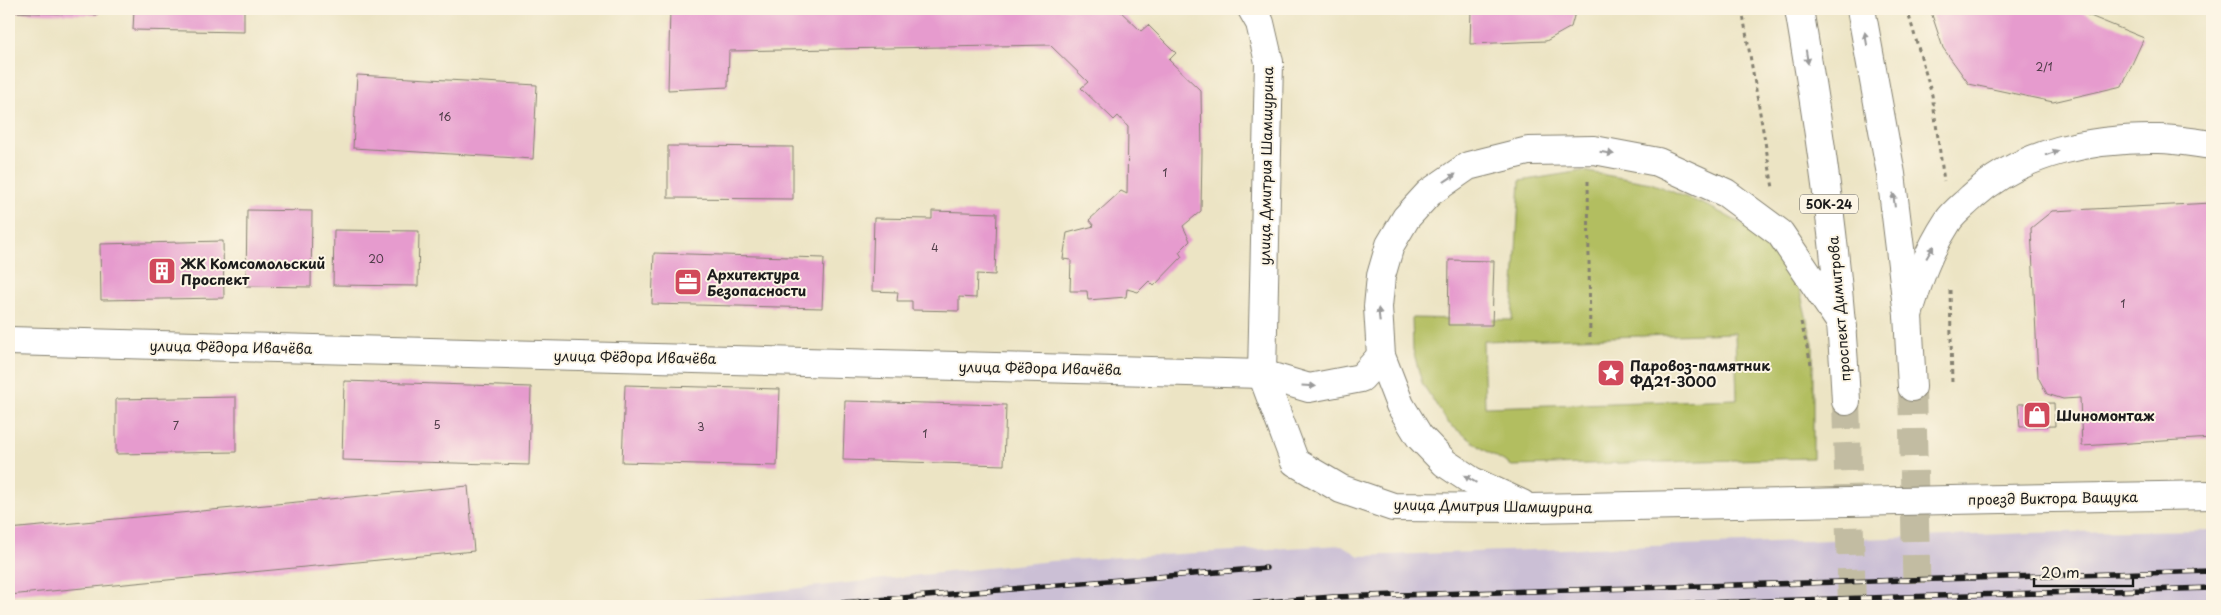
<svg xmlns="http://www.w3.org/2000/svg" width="2221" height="615" viewBox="0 0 2221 615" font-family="'Playpen Sans',sans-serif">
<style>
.industrial{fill:#cbbfd5}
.green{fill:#b2be60;stroke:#676d3e;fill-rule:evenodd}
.building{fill:#e69bce}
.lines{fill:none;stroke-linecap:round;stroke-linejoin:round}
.major-tunnel{stroke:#c2bca2;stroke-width:28;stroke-dasharray:28 14;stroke-linecap:butt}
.minor-casing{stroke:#848070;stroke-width:30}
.major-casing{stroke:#848070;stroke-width:30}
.path{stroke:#848070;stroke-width:3;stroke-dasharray:4 4;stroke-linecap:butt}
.minor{stroke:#fff;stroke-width:28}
.major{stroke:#fff;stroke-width:28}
.rail-casing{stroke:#1c1c1c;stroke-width:5.5}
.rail{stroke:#fcf5e5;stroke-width:4;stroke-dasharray:11;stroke-linecap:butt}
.oneway{fill:#999}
.labels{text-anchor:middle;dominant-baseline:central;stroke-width:4;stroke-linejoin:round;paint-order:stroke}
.number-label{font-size:11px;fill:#4e3c48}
.shield{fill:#fcf5e5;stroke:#5f5d58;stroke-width:1}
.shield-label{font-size:12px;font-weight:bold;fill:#1c1c1c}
.street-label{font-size:14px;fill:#1c1c1c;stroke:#fcf5e5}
.poi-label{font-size:14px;font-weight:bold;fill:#1c1c1c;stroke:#fcf5e5;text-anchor:start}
</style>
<rect width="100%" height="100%" fill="#fcf5e5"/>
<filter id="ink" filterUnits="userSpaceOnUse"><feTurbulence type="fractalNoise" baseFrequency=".02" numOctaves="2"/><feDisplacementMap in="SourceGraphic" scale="10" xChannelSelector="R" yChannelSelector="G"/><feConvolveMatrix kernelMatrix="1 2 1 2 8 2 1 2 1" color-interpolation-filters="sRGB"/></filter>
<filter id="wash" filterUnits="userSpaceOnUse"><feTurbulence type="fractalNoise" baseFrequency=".0096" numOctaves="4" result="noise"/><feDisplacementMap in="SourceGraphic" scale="20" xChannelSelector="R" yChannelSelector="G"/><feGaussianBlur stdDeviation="1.12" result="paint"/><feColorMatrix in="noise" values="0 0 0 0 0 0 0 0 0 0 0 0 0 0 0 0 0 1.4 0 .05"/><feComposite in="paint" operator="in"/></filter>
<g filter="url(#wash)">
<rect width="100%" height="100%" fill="#ece4c4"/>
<!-- industrial -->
<path class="industrial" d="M2212,530V606H636L1051,561L1342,545L1359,556L2062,532Z"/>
<!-- green -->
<path class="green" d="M1582,171L1651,183L1710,207L1759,233L1795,271L1813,344V458L1512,466L1483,449L1448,423L1422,383L1413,350L1412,318L1512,320L1520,181ZM1735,333L1737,399L1485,407L1483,341Z"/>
<g id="blocks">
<!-- building -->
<g class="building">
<path d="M9,9H98V15L9,12Z"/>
<path d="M134,9H244V32L133,30Z"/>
<path d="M670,9H1118L1141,31L1148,25L1176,53L1169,60L1201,91L1202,152L1201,211L1183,226L1190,241L1179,252L1182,257L1154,286L1149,281L1138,292L1127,289L1126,297L1088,300L1087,291H1070L1071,260L1063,259L1067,233L1094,226L1089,220L1121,191L1127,194L1128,127L1118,116L1114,120L1081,88L1088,82L1050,45L729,51L728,87L668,90Z"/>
<path d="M1471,9H1576L1571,27L1546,41L1470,44Z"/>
<path d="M1932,9H2073L2144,38L2122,86L2053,102L1969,84L1943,48L1932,15Z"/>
<path d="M357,75L537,85L533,159L353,148Z"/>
<path d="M668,146L793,147V199L668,198Z"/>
<path d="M2212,203V438L2082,446L2080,398L2063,399L2047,394L2038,377L2031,228L2052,211Z"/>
<path d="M247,210L312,211L311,287L246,286Z"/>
<path d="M932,211L997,213L995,275L977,274L976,298L959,297V311L912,310V301H897L898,292L872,291L874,218L932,219Z"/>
<path d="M334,230L419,231L418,286L333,285Z"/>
<path d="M223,241L224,298L101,300L100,244Z"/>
<path d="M654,253L824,258L822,308L652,304Z"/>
<path d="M1449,260L1494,261L1492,325H1448Z"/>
<path d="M344,381L531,387L529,465L342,460Z"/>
<path d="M625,385L780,389L777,466L622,462Z"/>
<path d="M236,397V452L116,454V399Z"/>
<path d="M845,401L1006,405L1004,465L843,460Z"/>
<path d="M2054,403L2055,426L2020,427L2018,404Z"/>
<path d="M468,486L474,551L9,595V529Z"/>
</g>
</g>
</g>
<g filter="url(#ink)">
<use href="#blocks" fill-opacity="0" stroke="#848070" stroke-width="1"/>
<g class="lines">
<!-- major-tunnel -->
<g class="major-tunnel">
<path d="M1912,387L1917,606"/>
<path d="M1846,401L1852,606"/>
</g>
<defs>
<g id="minor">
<path d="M1252,9L1260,23L1269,62L1262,374L1295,462L1341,489L1393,507L1530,508L2212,495"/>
<path d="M1908,315C1919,279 1927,253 1948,221C1954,212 1964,205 1972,197C2022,151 2094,138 2159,139C2177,139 2195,143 2212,145"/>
<path d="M9,341L1262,374L1309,388L1361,378L1381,356"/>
<path d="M1522,504L1472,481L1445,463L1419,436L1400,405L1381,356L1378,307L1381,276L1390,245L1406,218L1429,193L1468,166L1528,151L1594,150L1658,162L1726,193L1780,233L1843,326"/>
</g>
<g id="major">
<path d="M1799,9C1821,139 1840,269 1846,401"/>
<path d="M1861,9L1891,174L1908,315L1912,387"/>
</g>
</defs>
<!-- minor casing -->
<use href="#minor" class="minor-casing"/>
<!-- major casing -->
<use href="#major" class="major-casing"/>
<!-- path -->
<g class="path">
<path d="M1742,9L1773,188"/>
<path d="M1907,9L1932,95L1944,181"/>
<path d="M1588,181L1590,338"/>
<path d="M1950,290L1952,384"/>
<path d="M1801,322L1811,364"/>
</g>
<!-- minor -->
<use href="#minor" class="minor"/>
<!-- major -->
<use href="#major" class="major"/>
<defs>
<g id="rail">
<path d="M804,606L1266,568"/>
<path d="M1217,606L1333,597L2212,571"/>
<path d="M1596,606L2212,588"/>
</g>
</defs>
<!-- rail casing -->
<use href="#rail" class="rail-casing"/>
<!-- rail -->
<use href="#rail" class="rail"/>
</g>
<!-- one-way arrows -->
<defs><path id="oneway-solid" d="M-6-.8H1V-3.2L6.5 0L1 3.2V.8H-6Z" transform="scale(1.25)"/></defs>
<g class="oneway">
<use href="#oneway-solid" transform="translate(1866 39) rotate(-100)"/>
<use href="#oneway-solid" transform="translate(1807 57) rotate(81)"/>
<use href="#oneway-solid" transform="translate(1607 153) rotate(10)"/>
<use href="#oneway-solid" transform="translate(2052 153) rotate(-19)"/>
<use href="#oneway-solid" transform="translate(1450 178) rotate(-34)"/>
<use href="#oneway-solid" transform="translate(1894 200) rotate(-97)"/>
<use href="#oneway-solid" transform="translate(1930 252) rotate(-60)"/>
<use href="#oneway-solid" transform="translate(1379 315) rotate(-96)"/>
<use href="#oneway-solid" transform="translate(1309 386) rotate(4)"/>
<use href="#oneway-solid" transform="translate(1470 479) rotate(-149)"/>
</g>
</g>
<!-- icons -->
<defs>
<symbol id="building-square" viewBox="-11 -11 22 22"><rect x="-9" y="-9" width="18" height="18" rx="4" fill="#d1495b" stroke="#fcf5e5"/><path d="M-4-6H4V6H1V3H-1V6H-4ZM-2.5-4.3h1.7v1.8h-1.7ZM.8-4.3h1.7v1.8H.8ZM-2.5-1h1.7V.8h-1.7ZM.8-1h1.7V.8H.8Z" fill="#fff"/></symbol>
<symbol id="office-square" viewBox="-11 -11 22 22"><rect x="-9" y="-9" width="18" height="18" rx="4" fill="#d1495b" stroke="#fcf5e5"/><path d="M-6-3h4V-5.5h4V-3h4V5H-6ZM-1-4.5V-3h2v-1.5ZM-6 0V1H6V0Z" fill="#fff"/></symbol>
<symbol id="sight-square" viewBox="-11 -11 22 22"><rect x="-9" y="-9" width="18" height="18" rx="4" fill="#d1495b" stroke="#fcf5e5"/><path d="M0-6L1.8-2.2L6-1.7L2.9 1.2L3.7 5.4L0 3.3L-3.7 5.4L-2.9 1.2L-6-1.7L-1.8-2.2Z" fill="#fff"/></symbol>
<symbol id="shop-square" viewBox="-11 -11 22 22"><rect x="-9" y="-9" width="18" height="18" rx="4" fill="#d1495b" stroke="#fcf5e5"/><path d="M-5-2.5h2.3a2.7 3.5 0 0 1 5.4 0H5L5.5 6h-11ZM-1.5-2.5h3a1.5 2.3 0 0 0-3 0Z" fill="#fff"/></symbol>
</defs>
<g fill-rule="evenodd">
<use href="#building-square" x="146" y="255" width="32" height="32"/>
<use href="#office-square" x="672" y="266" width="32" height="32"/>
<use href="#sight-square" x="1595" y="357" width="32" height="32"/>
<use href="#shop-square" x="2021" y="399" width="32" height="32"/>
</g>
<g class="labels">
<!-- number labels -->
<g class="number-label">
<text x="2044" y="66">2/1</text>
<text x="445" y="116">16</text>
<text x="1165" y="172">1</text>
<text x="935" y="247">4</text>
<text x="376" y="258">20</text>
<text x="2123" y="303">1</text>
<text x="437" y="424">5</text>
<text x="176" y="425">7</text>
<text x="701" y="426">3</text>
<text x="925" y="433">1</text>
</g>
<!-- shield labels -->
<rect class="shield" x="1800" y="194.5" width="58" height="19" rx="4"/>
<g class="shield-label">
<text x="1829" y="204">50К-24</text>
</g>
<!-- street labels -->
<g class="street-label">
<text transform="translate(1266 166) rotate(-89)">улица Дмитрия Шамшурина</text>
<text transform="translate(1839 309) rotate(-95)">проспект Димитрова</text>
<text transform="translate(231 347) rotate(1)">улица Фёдора Ивачёва</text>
<text transform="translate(635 357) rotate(1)">улица Фёдора Ивачёва</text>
<text transform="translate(1040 368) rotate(1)">улица Фёдора Ивачёва</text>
<text transform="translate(2053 498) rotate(-1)">проезд Виктора Ващука</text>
<text transform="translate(1493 506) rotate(1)">улица Дмитрия Шамшурина</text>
</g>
<!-- poi labels -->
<g class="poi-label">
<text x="181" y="263">ЖК Комсомольский<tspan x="181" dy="16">Проспект</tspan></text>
<text x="707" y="274">Архитектура<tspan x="707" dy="16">Безопасности</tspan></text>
<text x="1630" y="365">Паровоз-памятник<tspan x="1630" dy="16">ФД21-3000</tspan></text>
<text x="2056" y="415">Шиномонтаж</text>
</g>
</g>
<!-- margin -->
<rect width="2221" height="615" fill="none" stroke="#fcf5e5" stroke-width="30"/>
<!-- scale -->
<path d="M2034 578v8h99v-8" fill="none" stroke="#1c1c1c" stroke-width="2.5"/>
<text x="2041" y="578" font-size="15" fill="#1c1c1c" stroke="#fcf5e5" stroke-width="4" paint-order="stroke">20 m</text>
</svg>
